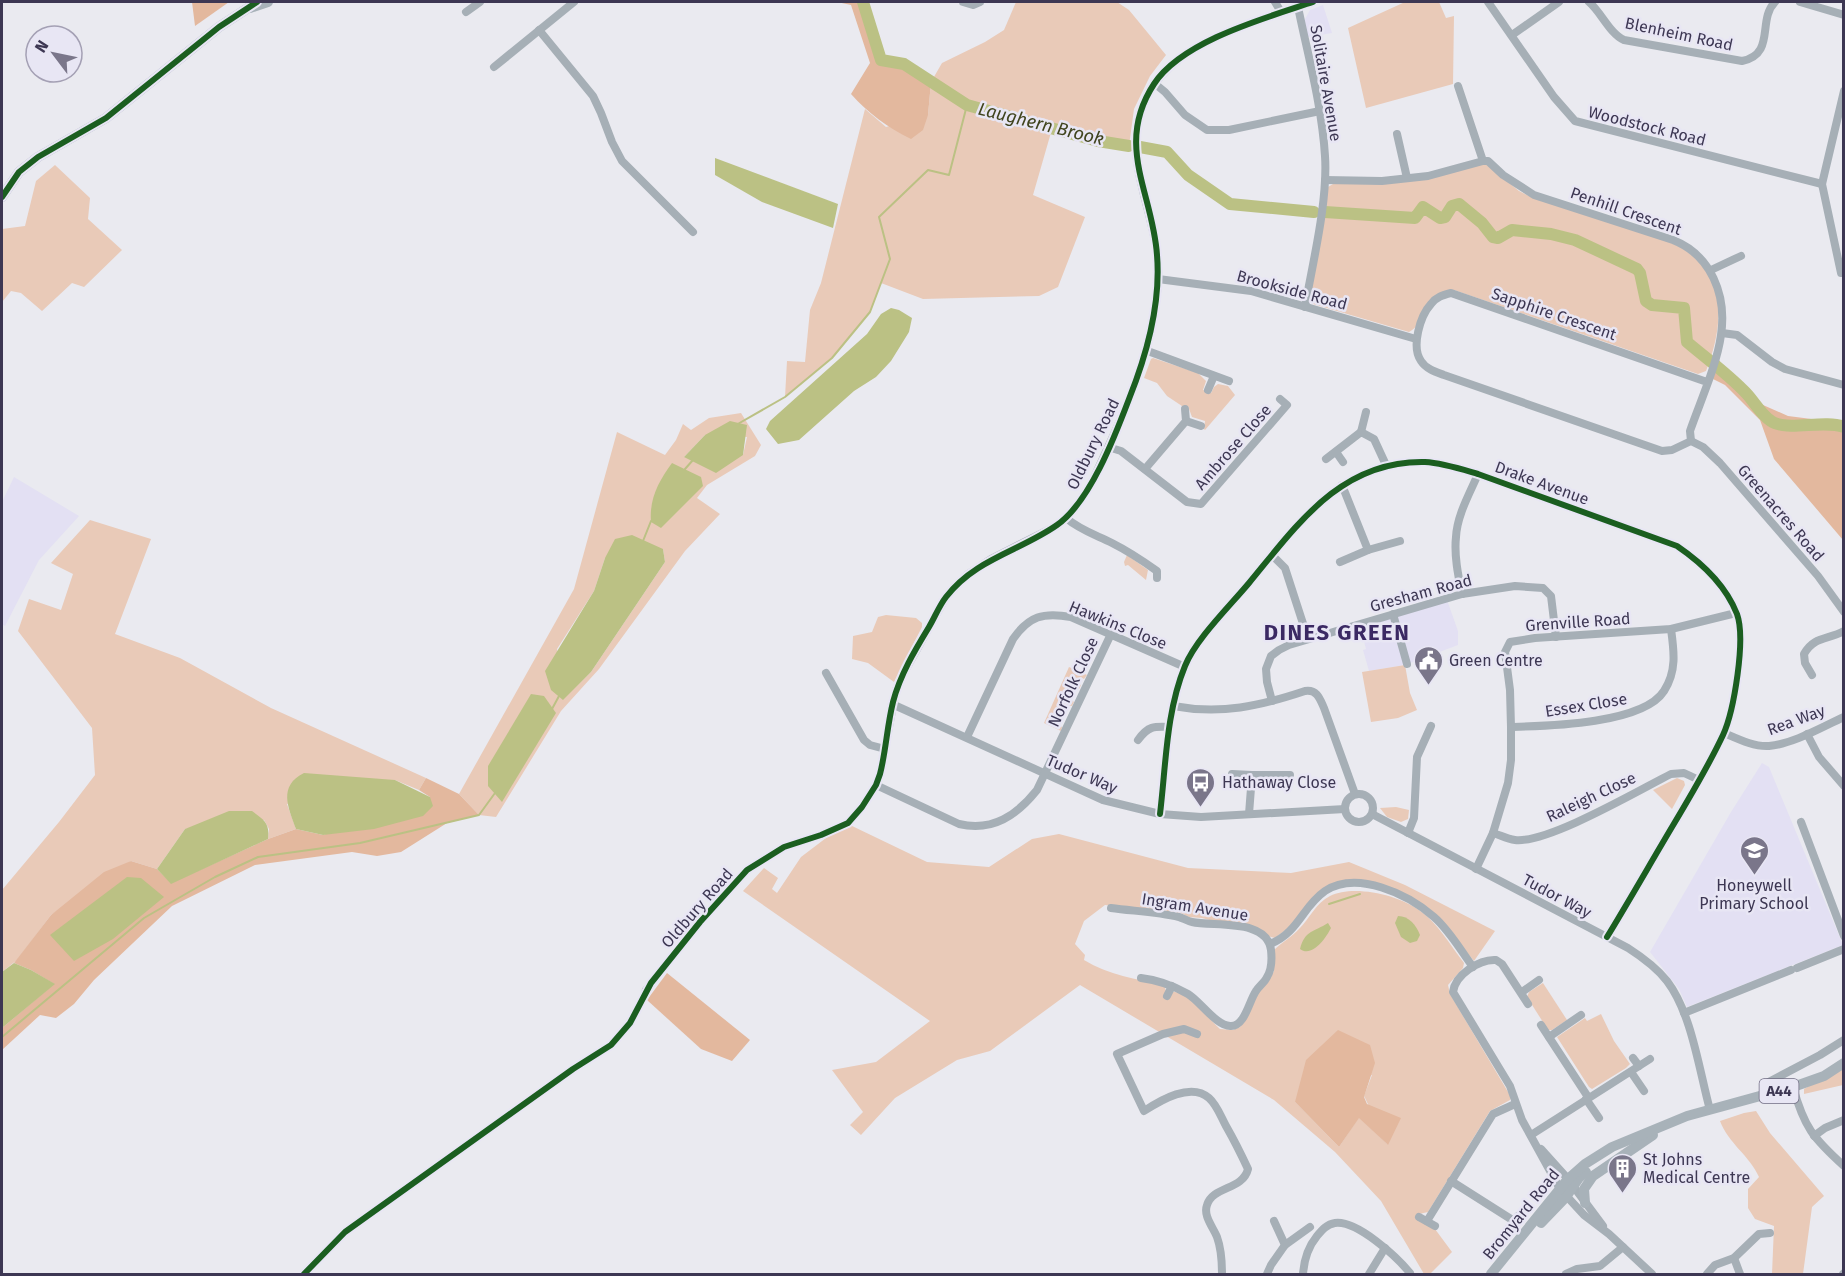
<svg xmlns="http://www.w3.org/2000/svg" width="1845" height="1276" viewBox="0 0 1845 1276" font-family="'Fira Sans',sans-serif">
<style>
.built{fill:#e3e0f3}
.green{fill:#e9cab8;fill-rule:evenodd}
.forest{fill:#e3b89e}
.water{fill:#bbc184}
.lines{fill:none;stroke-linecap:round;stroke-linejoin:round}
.stream{stroke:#bbc184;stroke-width:2}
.river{stroke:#bbc184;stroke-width:12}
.minor{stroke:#a6afb6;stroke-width:8}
.major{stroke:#a8b2b9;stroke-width:10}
.cycleway-casing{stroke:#e8e6f4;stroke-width:10}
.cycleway{stroke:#1b5e20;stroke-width:6}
.labels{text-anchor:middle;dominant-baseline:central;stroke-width:5;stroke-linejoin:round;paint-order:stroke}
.shield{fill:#e8e6f4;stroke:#706c83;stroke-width:1.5}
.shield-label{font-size:15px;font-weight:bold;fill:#3d3753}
.street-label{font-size:16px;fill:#3d3753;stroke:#e8e6f4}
.poi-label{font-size:16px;fill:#3d3753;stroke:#e8e6f4;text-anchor:start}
.water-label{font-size:18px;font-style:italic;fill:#40441e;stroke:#e8e6f4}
.district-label{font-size:22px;font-weight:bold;letter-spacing:1.5px;fill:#3b2963;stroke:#e8e6f4}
</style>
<rect width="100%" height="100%" fill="#eaeaf0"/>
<!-- built -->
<g class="built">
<path d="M1323,5L1332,33L1308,37L1304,21L1310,10Z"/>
<path d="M14,477L79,516L39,560L5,626L2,624V502Z"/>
<path d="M1447,600L1458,631V645L1405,665L1369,671L1363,650L1366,649L1360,626Z"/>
<path d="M1762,763L1769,767L1843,945L1687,1007L1679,989L1650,952L1731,812Z"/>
</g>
<!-- green -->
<g class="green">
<path d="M1016,2H1117L1129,10L1166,55L1150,76L1134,109L1129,146L1098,141L1052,129L1033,195L1085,217L1058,287L1039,296L923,299L881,283L870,312L832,358L785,397L787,361L805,362L810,310L821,283L865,109L886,127L928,115L931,82L942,63L985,42L1004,30Z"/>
<path d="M1405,2H1439L1446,18L1454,16L1453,84L1366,108L1348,28Z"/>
<path d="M1485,163L1519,191L1533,198L1670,242C1727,267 1726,320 1706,371L1698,374L1454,290C1412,297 1431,321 1409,332L1313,304L1310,297L1328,187L1333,184H1370Z"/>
<path d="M55,165L90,198L88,219L122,250L84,287L72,283L42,311L21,293L11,291L2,302V229L25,226L36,181Z"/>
<path d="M1153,358L1198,373L1206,381L1203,390L1211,393L1214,387L1218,384L1228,386L1235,395L1205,430L1204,429L1205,421L1192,417L1188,406H1182L1167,396L1157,383L1144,378L1151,359Z"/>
<path d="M741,413L761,445L755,456L707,485L697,498L720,514L685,551L599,669L561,711L496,817L479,815L459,794L574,589L617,432L665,455L676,440L683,424L691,430L709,418ZM705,435L747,437L743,455L684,457ZM663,549L665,562L591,672L563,699L557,649L594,591L605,558Z"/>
<path d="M90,520L151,539L115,634L180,658L271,708L426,778L419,790L395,780L287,804L296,829L268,839L269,829L264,820L185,829L157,869L131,861L51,915L17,960L2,972V890L59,822L95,775L92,728L18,631L29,599L61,610L73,574L51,563Z"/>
<path d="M1127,555L1148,570L1146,580L1128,565L1125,566L1124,562Z"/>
<path d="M886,615L916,618L922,623V627L894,682L868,663L852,659L853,636L872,632L878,617Z"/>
<path d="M1405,665L1410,693L1417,710L1398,718L1371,722L1362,672Z"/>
<path d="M1069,667L1087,675L1084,679L1080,677L1077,683L1081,685L1079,689L1075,688L1070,699L1074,702L1072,706L1067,705L1058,725L1062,727L1061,731L1044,723Z"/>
<path d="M1677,778L1684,781L1685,785L1672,809L1653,790Z"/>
<path d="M1396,807L1409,810L1408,819L1401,822L1387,817L1380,808Z"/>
<path d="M850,825L927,862L989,867L1032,839L1059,834L1188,868L1291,873L1349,862L1405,885L1495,931L1474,961L1441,921L1389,888L1334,883L1292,925L1275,938L1202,918L1189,917L1181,913L1105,905L1084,921L1075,944L1085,955L1084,960C1109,975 1136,979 1164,985L1166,991C1172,993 1175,991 1180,993C1196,1000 1207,1017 1220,1029L1233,1030L1240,1027L1256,995L1268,982L1274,971V950C1282,942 1292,937 1299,929C1310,918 1316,903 1330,896C1353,884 1399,895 1419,910C1438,923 1450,945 1464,963L1463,968L1448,985L1450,994L1511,1097L1510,1100L1490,1111L1428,1212L1419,1214L1435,1229L1452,1252L1430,1274H1424L1381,1201L1335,1152L1274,1100L1080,985L990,1051L957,1060L895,1098L861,1135L850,1125L863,1112L832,1070L876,1062L930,1021L743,891L764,868L778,878L772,889L777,893L801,857L826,838ZM1372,1075L1364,1096L1388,1145L1359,1117L1339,1147L1295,1102Z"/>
<path d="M1543,983L1567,1020L1552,1030H1548L1527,997L1529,992Z"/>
<path d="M1601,1014L1614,1041L1630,1064L1626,1068L1592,1089L1589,1087L1557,1037L1585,1018L1587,1021Z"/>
<path d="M1843,1067V1085L1804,1094V1089Z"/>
<path d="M1756,1111L1770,1133L1824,1196L1812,1207L1803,1274H1772L1774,1226L1755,1219L1748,1208V1189L1759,1177C1750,1156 1728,1143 1720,1121L1744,1113Z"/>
</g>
<!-- forest -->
<g class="forest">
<path d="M192,2H229L195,26Z"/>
<path d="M837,2H863L881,59L904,64L931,82L928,115L923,130L911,139C887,127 869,114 851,94L870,63L851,5Z"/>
<path d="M1719,360L1724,371L1754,401L1788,416L1843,423V540L1774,459L1760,420L1725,385L1713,379Z"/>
<path d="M426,778L459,794L479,815L447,823L401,852L377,856L352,852L255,865L172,906L94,980L74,1004L56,1018L40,1015L2,1050V1028L54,984L31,970L14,963L51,915L104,872L131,861L157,869L171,883L268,839L296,829L323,835L430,797L419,790Z"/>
<path d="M667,973L750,1040L732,1061L701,1049L647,1000Z"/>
<path d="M1338,1030L1370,1045L1375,1063L1364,1097L1367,1104L1401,1118L1388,1145L1359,1118L1339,1147L1295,1102L1306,1060Z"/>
</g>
<!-- water -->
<g class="water">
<path d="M715,158L838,204L833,228L762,202L715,175Z"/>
<path d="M891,308L899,310L912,318L909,332L891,361L876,377L854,391L799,440L778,444L766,429L770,421L867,334L881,314Z"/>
<path d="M730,421L747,425L743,455L716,473L684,457L705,435Z"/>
<path d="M672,463L701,477L703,486L661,528L651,522C649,498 659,481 672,463Z"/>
<path d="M632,535L663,549L665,562L591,672L563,700L551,690L545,671L594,591L605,558L615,539Z"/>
<path d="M531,694L544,696L556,713L502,802L488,786V766Z"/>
<path d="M304,773L395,780L430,797L433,806L423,816L374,829L323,835L296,829C288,807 278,786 304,773Z"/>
<path d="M229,811H252C264,820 270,823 268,839L171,884L157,869L185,829Z"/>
<path d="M127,877L141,878L164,897L113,939L74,961L50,935Z"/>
<path d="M1398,916C1409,916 1416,925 1420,935L1417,941L1410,943L1401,937L1395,923Z"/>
<path d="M1328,923L1331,928C1326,938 1312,958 1300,949C1305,930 1314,932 1328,923Z"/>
<path d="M14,963L31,970L55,984L2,1028V972Z"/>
</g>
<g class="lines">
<!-- stream -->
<g class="stream">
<path d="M736,425L785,397L832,358L870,312L890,259L879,217L928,170L949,175L967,105"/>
<path d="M685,469L693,460"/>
<path d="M643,541L651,521"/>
<path d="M552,709L559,696"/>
<path d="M1329,904L1360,894"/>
<path d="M2,1037L144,918L215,877L258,857L360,843L479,815L495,793"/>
</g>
<!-- river -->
<g class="river">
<path d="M863,2L881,60L904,64L967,105L1098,141L1129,146"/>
<path d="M1140,147L1167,152L1188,175L1230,204L1314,212"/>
<path d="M1325,212L1415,218L1423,207L1440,218L1445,217L1452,206L1459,204L1482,223L1493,237L1498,238L1512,230L1551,234L1575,240L1637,269L1640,273L1646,301L1652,305L1684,308L1687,342C1707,359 1728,374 1746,393C1754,401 1761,415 1771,421C1786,432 1824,419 1844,427"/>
</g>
<!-- minor -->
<g class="minor">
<path d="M963,2L973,5L980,2"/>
<path d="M1275,2L1281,12"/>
<path d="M1488,2L1554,97L1575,121L1822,184"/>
<path d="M1589,2C1601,12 1610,34 1624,40L1742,61C1776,54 1757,20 1775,2"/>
<path d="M1800,2L1844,15"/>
<path d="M1298,7C1308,56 1322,106 1325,156C1328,201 1313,261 1305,307"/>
<path d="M466,12L480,2"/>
<path d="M539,30L593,96L601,113L612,142L622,161L693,232"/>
<path d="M1512,35L1559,2"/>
<path d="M494,67L574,2"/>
<path d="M1154,83L1165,92L1185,115L1207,130H1229L1320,111"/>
<path d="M1458,86L1483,161H1488L1503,175L1534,195L1673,240C1711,255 1727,295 1721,335C1717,365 1700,402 1690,431L1691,441L1672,450L1662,451L1444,375C1436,372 1426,369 1421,361C1411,347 1420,316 1431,304C1436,297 1443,295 1451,293L1707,382"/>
<path d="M1397,134L1407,178"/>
<path d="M1325,180L1382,181L1428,176L1483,161"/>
<path d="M1711,270L1741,256"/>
<path d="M1841,273L1822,184L1844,91"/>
<path d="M1158,279L1251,291L1416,339"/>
<path d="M1722,333L1737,335L1772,362L1785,369L1844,385"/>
<path d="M1145,350L1229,381"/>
<path d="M1208,390L1214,376"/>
<path d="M1186,421L1201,426"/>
<path d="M1361,432L1366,412"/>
<path d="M1691,441L1703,447L1720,463L1818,576L1844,612"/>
<path d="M1108,447L1121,451L1187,502L1201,504L1287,405L1280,399"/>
<path d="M1336,452L1343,462"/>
<path d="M1326,459L1361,432L1374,439L1386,465"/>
<path d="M1145,469L1186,421L1185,409"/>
<path d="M1066,518C1080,530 1096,535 1112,543C1128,551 1143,561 1157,571V578"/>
<path d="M1368,550L1400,541"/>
<path d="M1272,555L1285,568L1308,639"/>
<path d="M1340,562L1368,550L1342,485"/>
<path d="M1462,594C1458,575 1454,555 1456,537C1457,515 1470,493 1478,474"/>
<path d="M1393,614L1407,664"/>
<path d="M826,673L864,740L870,745L885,749"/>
<path d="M1812,675L1805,663L1804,654C1814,636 1828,640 1844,631"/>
<path d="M1272,701L1267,682L1266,669L1271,656L1279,650L1289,645L1462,594L1515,586L1543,588L1551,596L1556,637"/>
<path d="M892,704L1103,800L1160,814L1201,817L1345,809"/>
<path d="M1173,706C1221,715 1260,706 1305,691C1317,689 1320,699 1324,708L1355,794"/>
<path d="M1511,727C1548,726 1643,724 1664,691C1677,671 1674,651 1671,629"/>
<path d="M1724,733C1738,739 1754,747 1769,746C1793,744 1822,727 1844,717"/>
<path d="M1807,734L1819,757L1844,786"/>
<path d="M967,737L1013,639C1029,616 1043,612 1071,617L1185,667"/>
<path d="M1138,740C1148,726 1154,726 1170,727"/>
<path d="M1232,774L1252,775L1249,814"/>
<path d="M1252,775H1290"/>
<path d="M876,785L959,824C993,832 1017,815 1037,790L1111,634"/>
<circle cx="1359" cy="808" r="14"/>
<path d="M1160,814C1166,765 1166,712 1185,666C1196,639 1229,607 1249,583C1297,525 1341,460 1425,462C1443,463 1461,469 1478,474L1677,546C1702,563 1726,586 1737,614C1746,639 1734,711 1723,735C1708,767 1690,797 1672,827C1650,864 1629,901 1607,937"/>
<path d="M1372,814L1628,948C1642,957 1656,967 1667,981C1692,1014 1699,1070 1710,1110"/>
<path d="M1801,822L1844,936"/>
<path d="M1408,833L1414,818L1417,757L1431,726"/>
<path d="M1493,833C1500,835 1507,839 1515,840C1547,844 1639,790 1671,774L1684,773L1699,780"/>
<path d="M1476,869L1493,833L1508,783L1511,760V727L1510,690L1505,652L1510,642L1535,638L1671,629L1736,613"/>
<path d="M1111,908C1133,911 1157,912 1179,917C1183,918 1187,921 1192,922C1214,927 1267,918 1271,950C1272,959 1272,969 1267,977C1265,982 1259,986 1256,991C1249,1001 1245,1026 1231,1026C1217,1027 1200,1001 1188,994C1172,985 1159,980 1141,978"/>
<path d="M1270,944C1299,932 1302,907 1325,891C1357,870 1408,894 1434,917C1450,931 1461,951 1473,967"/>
<path d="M1797,968L1844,949"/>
<path d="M646,990L700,922L747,870L784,847L821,835L848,823L862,807L876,785L880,774L896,690L901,678L946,597L968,574L991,559L1058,525L1076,507L1090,486C1121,420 1155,352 1158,279C1160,240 1144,204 1138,167C1119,56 1231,29 1313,2"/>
<path d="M1522,992L1539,980"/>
<path d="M1167,996L1172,986"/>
<path d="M1528,1004L1502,964L1496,960C1479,959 1455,975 1453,992L1510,1086L1522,1120L1560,1189L1584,1215L1609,1234L1652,1274"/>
<path d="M1684,1013L1791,970"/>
<path d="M1541,1025L1588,1097"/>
<path d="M1197,1034L1184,1029L1163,1034L1117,1054L1144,1111C1161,1100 1191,1082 1209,1098C1217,1105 1221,1117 1226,1126C1234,1140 1241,1154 1248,1169C1243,1190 1213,1186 1207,1205C1203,1216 1213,1227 1217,1237C1221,1248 1222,1263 1222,1274"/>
<path d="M1549,1037L1581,1015"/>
<path d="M1633,1058L1639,1066"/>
<path d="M1631,1072L1644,1091"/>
<path d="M1793,1087C1804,1127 1813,1138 1844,1166"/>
<path d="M1764,1094L1763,1085L1820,1055L1844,1040"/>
<path d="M1586,1099L1599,1118"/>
<path d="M1531,1135L1650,1059"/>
<path d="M1814,1136L1825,1128L1844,1120"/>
<path d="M1541,1149L1568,1179L1603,1226"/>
<path d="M1451,1181L1514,1221"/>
<path d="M1419,1217L1435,1226"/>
<path d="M1427,1221L1493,1114L1515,1104"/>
<path d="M1508,1229L1518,1216"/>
<path d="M1285,1245L1310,1227"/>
<path d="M1734,1258L1740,1274"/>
<path d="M1267,1274L1271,1265L1285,1245L1274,1221"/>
<path d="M1303,1274C1304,1260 1308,1247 1317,1236C1322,1230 1327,1224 1335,1223C1357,1220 1397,1257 1410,1273"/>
<path d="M1369,1274L1385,1248"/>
<path d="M1566,1274L1577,1269L1600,1266L1623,1247"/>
<path d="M1707,1274L1715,1265L1734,1258L1759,1234L1770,1233"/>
<path d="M1843,1274L1844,1273"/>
</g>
<!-- major -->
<g class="major">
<path d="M250,8L268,2"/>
<path d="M2,197L19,172L38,157L106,118L219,27L257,2"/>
<path d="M1585,1203L1584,1189L1593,1176L1653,1135"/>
<path d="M1541,1223L1566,1197L1579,1178L1586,1172"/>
<path d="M1491,1274L1568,1179L1585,1164L1612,1147L1687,1116L1793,1087L1824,1076L1844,1063"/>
</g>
<defs>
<g id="cycleway">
<path d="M2,197L19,172L38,157L106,118L219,27L257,2"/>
<path d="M1160,814C1166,765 1166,712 1185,666C1196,639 1229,607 1249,583C1297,525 1341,460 1425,462C1443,463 1461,469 1478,474L1677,546C1702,563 1726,586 1737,614C1746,639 1734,711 1723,735C1708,767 1690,797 1672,827C1650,864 1629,901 1607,937"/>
<path d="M304,1274L345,1232L573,1069L611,1045L630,1023L651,983L700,922L747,870L784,847L821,835L848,823L862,807L876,785L880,774C886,751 887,726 893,702C900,675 915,650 929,627C935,617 939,606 946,597C975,559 1020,551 1057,525C1090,502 1115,436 1129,399C1147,354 1161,303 1157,255C1153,193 1114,145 1154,84C1182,41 1265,18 1313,2"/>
</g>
</defs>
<!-- cycleway casing -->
<use href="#cycleway" class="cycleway-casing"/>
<!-- cycleway -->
<use href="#cycleway" class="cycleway"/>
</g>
<!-- icons -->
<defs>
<symbol id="civic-pin" viewBox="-11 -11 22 30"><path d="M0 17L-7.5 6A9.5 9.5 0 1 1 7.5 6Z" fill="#7a768a" stroke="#e8e6f4"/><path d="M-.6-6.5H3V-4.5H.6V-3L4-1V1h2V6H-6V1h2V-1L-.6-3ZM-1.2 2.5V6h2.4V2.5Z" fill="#fff"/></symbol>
<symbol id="bus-pin" viewBox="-11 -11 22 30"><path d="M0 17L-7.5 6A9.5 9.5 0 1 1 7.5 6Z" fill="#7a768a" stroke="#e8e6f4"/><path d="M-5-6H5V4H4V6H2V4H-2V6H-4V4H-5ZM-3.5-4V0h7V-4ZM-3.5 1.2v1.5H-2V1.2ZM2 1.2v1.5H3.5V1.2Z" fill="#fff"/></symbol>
<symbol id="school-pin" viewBox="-11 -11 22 30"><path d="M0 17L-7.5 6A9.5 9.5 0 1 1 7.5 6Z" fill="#7a768a" stroke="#e8e6f4"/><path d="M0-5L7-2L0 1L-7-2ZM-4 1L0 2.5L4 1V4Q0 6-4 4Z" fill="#fff"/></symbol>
<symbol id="building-pin" viewBox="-11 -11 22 30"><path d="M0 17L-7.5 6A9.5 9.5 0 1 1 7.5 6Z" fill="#7a768a" stroke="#e8e6f4"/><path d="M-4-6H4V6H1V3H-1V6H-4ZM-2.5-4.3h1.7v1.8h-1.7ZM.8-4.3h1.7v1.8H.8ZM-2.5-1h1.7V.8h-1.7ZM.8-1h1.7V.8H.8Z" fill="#fff"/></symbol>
</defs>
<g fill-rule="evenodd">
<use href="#civic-pin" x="1412" y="644" width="33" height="45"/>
<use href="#bus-pin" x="1184" y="766" width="33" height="45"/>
<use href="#school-pin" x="1738" y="834" width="33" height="45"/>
<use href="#building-pin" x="1606" y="1152" width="33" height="45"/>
</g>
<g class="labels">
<!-- shield labels -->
<rect class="shield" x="1759.5" y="1079" width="39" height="24" rx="4.5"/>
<g class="shield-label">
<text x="1779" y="1091">A44</text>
</g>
<!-- street labels -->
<g class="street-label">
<text transform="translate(1679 34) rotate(12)">Blenheim Road</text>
<text transform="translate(1326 83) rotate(80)">Solitaire Avenue</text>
<text transform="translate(1647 126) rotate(14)">Woodstock Road</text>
<text transform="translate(1626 211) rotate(19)">Penhill Crescent</text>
<text transform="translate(1292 290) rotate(15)">Brookside Road</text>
<text transform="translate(1554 314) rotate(19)">Sapphire Crescent</text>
<text transform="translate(1093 444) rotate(-64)">Oldbury Road</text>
<text transform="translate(1233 447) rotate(-49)">Ambrose Close</text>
<text transform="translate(1542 483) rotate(20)">Drake Avenue</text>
<text transform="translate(1781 513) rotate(49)">Greenacres Road</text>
<text transform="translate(1421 593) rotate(-15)">Gresham Road</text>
<text transform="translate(1578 622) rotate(-4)">Grenville Road</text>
<text transform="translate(1118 625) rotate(22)">Hawkins Close</text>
<text transform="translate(1073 682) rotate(-65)">Norfolk Close</text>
<text transform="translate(1586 705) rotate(-9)">Essex Close</text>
<text transform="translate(1796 720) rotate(-20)">Rea Way</text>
<text transform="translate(1082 774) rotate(23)">Tudor Way</text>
<text transform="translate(1591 797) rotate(-25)">Raleigh Close</text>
<text transform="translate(1557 896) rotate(28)">Tudor Way</text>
<text transform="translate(1195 907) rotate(9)">Ingram Avenue</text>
<text transform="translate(697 908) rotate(-49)">Oldbury Road</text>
<text transform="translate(1521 1214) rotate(-51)">Bromyard Road</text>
</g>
<!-- poi labels -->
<g class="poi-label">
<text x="1449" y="660">Green Centre</text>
<text x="1222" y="782">Hathaway Close</text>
<text x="1754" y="885" text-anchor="middle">Honeywell<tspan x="1754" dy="18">Primary School</tspan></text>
<text x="1643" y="1159">St Johns<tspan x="1643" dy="18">Medical Centre</tspan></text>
</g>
<!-- water labels -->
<g class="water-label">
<text transform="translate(1041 124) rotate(14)">Laughern Brook</text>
</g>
<!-- district labels -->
<g class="district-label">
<text x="1337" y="632">DINES GREEN</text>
</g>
</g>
<!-- border -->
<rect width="1845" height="1276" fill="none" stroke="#3d3753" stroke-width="6"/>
<!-- north arrow -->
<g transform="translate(54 54) rotate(302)"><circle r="28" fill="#e8e6f4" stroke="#a4a0b4" stroke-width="1.5"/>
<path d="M0-4.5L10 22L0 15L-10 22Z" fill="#7a768a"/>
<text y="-9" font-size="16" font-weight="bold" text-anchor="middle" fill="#3d3753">N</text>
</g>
</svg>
